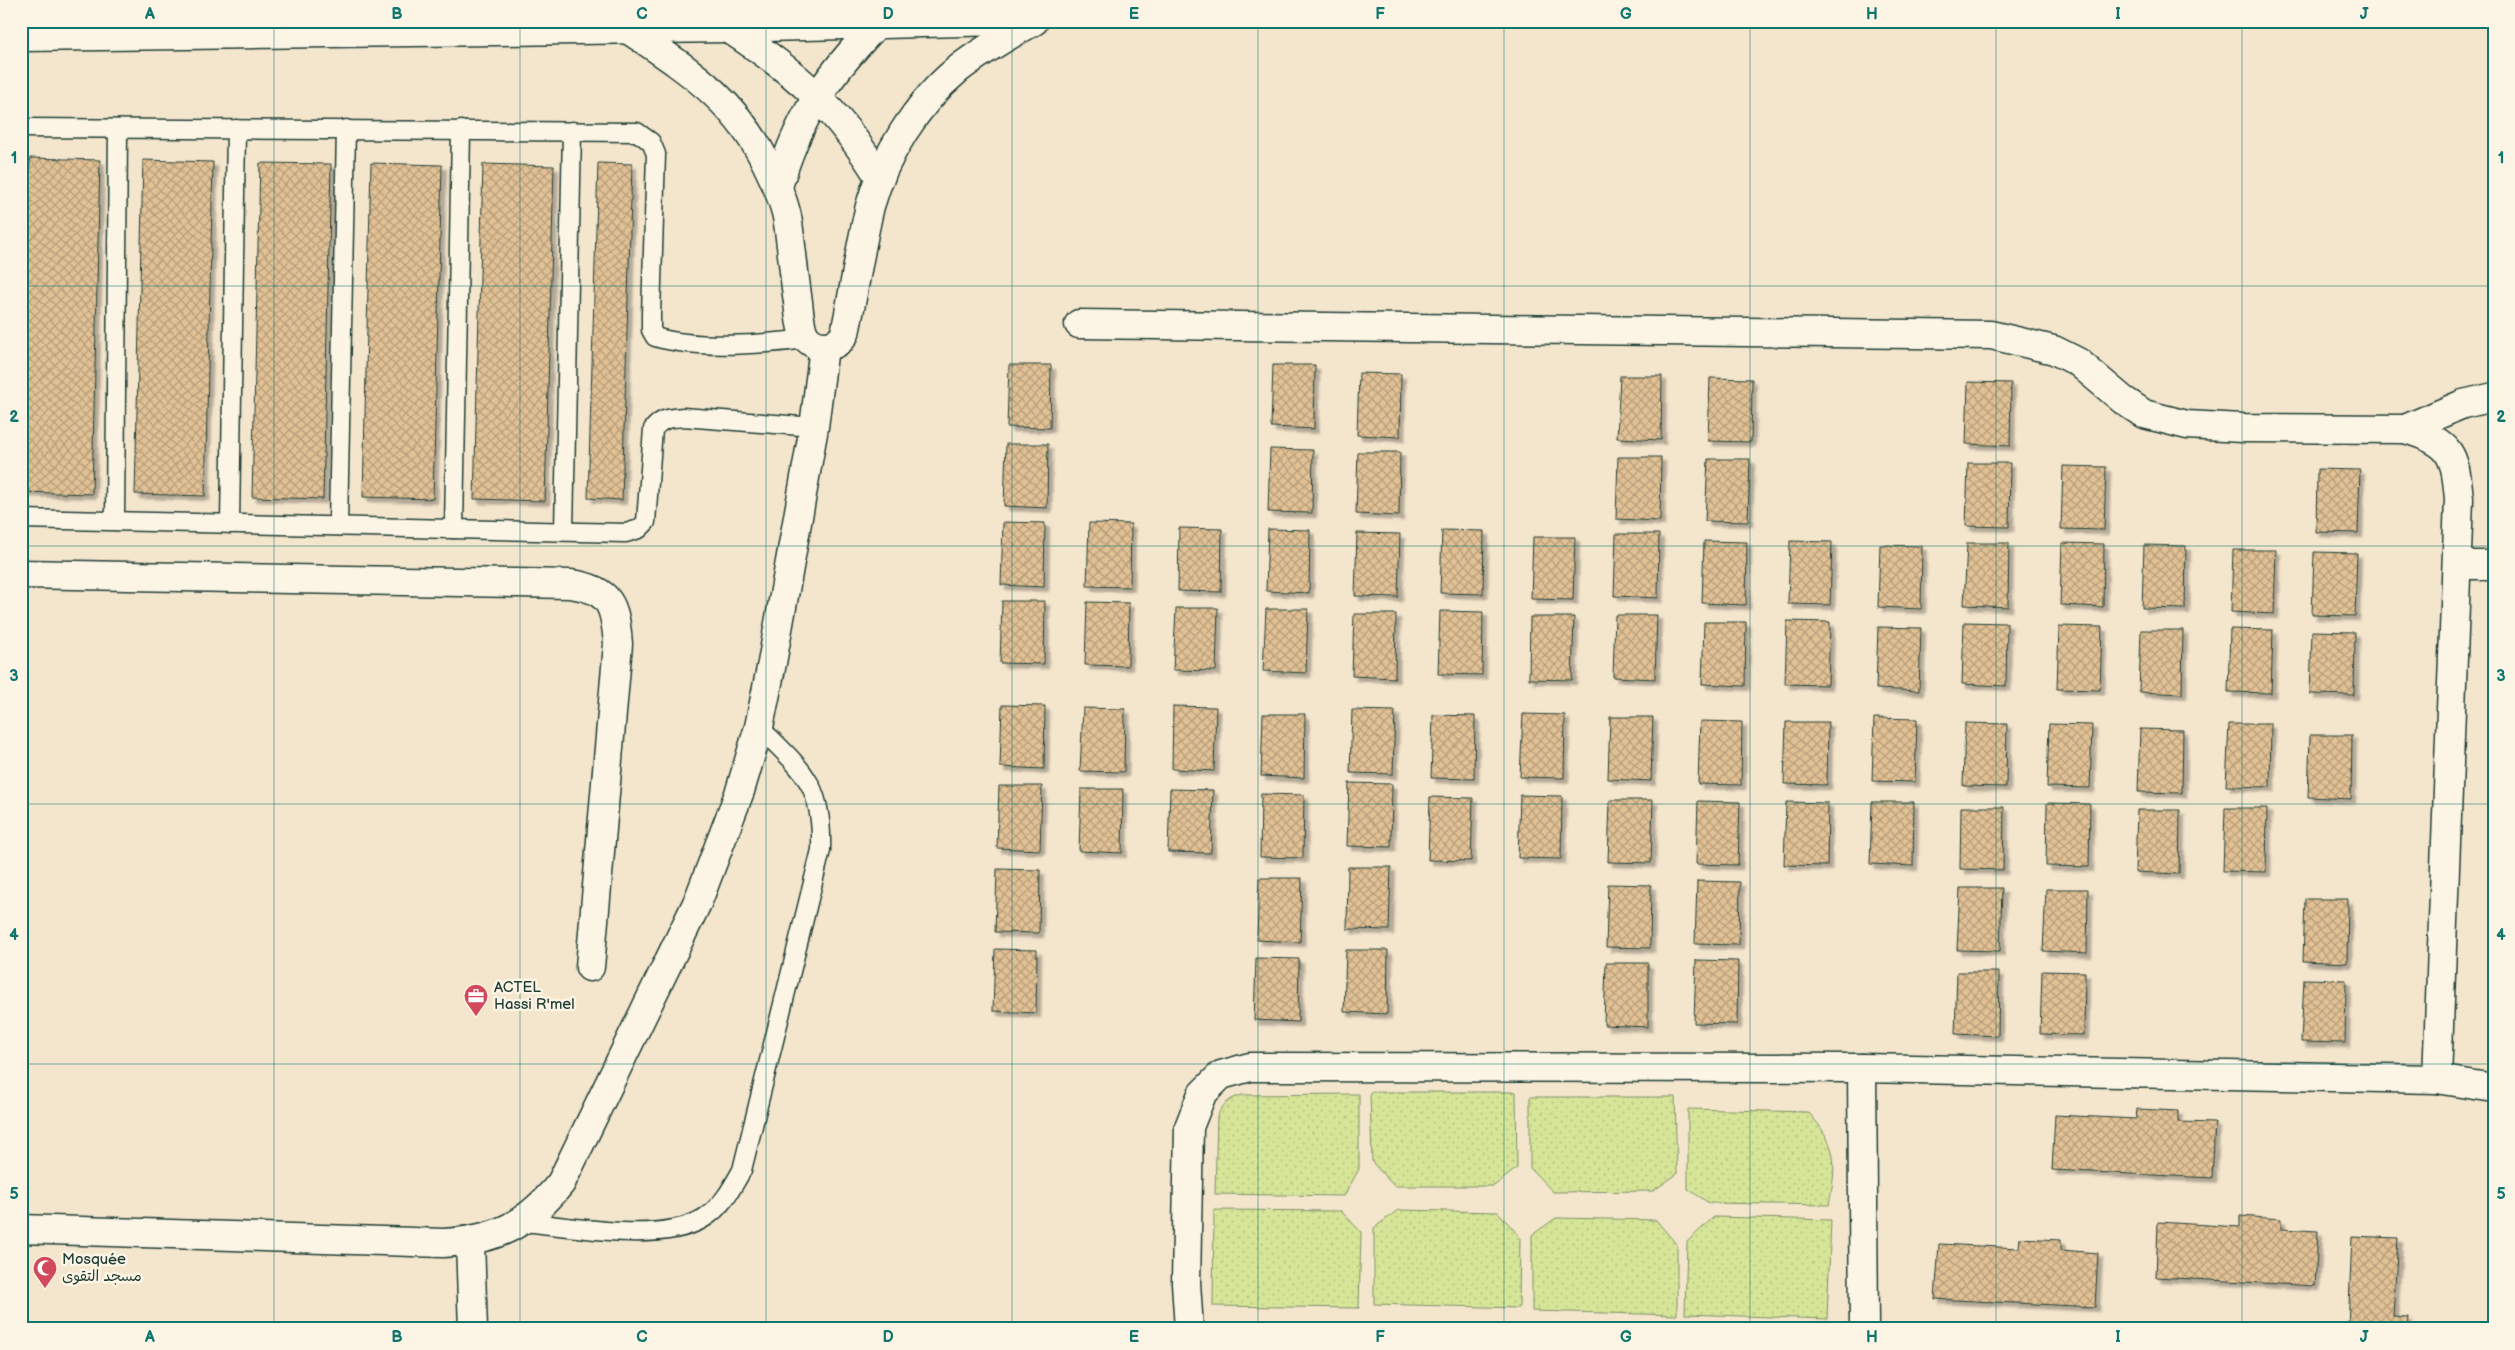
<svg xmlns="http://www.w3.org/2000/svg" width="2515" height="1350" viewBox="0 0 2515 1350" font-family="'Balsamiq Sans','Playpen Sans Arabic',sans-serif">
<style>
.grass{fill:url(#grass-dots);stroke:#7b9166}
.building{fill:url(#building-cross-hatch);stroke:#1f3d34;filter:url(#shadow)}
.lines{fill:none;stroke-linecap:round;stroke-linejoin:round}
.service-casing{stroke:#1f3d34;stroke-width:21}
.minor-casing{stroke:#1f3d34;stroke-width:31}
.tertiary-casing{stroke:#1f3d34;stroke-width:31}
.secondary-casing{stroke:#1f3d34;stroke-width:31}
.service{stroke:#fcf5e5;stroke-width:18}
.minor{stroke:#fcf5e5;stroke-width:28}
.tertiary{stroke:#fcf5e5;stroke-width:28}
.secondary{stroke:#fcf5e5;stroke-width:28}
.grid{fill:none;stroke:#0f766e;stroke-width:1;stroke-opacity:0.55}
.labels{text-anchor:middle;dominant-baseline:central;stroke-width:5;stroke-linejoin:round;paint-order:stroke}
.poi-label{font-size:15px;fill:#1f3d34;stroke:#fcf5e5;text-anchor:start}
.neatline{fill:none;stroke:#0f766e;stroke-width:2}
.grid-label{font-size:16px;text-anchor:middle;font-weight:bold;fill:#0f766e}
</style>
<defs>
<pattern id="grass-dots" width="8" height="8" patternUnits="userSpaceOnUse" patternTransform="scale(1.25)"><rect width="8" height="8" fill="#d7e598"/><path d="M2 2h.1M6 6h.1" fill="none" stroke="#b8c584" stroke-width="1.8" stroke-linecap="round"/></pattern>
<pattern id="building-cross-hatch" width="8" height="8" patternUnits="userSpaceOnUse" patternTransform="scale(1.25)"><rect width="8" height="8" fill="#e2c195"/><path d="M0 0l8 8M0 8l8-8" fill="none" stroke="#b79e7a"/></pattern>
<filter id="shadow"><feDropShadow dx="4.5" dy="4.5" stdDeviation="1" flood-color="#0004"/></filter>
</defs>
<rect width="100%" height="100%" fill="#f4e5cd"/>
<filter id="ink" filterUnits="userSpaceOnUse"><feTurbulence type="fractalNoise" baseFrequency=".02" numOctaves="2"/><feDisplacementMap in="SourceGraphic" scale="10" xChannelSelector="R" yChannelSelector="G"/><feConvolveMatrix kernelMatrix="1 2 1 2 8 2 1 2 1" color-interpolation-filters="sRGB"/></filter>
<g filter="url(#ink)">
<!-- grass -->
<g class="grass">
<path d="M1370,1092H1516L1517,1168L1494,1186H1394L1372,1162Z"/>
<path d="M1359,1094V1169L1344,1196L1215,1194L1217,1117C1222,1104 1229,1099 1242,1095Z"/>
<path d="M1530,1097H1675L1677,1174L1653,1191L1553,1192L1530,1168Z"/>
<path d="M1688,1109L1808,1112C1838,1145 1837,1163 1829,1205L1709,1203L1688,1189Z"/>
<path d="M1214,1210L1341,1211L1361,1232L1359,1308L1213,1306Z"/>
<path d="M1398,1210L1498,1212L1520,1237L1519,1308L1374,1304V1228Z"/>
<path d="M1714,1217L1831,1220L1827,1319L1685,1314L1687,1242Z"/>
<path d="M1556,1218L1656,1220L1677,1245V1315L1532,1311V1235Z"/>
</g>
<!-- building -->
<g class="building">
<path d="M30,158L100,160L92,494L22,492Z"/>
<path d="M143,160L213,162L205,496L135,494Z"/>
<path d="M260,163L331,164L323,499L252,497Z"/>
<path d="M371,163L442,165L433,499L363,497Z"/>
<path d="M598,163L632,164L622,500L588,498Z"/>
<path d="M483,164L554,166L545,501L474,499Z"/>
<path d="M1009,365H1051L1050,428L1007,427Z"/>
<path d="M1273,365H1315L1314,429L1271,427Z"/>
<path d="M1359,373L1401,374L1400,437L1357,435Z"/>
<path d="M1620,376H1662L1661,440L1617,438Z"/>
<path d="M1710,378L1752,379L1751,442L1708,441Z"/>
<path d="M1968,382L2011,383L2010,446L1966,444Z"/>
<path d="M1006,444H1048L1047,508L1004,506Z"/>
<path d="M1270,449L1313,450L1312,513L1268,512Z"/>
<path d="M1358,452H1400L1399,516L1356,514Z"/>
<path d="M1618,457H1661L1660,521L1616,519Z"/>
<path d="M1708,459H1750L1748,522L1705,521Z"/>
<path d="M1968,463H2010L2009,527L1966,526Z"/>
<path d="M2063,466L2106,467L2104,530L2061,529Z"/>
<path d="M2317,469L2360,470L2358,533L2316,532Z"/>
<path d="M1003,522L1045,523L1044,587L1001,585Z"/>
<path d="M1089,523L1131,524L1130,587L1087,586Z"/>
<path d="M1179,528L1222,529L1221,592L1178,591Z"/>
<path d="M1268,529L1310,530L1309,593L1266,591Z"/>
<path d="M1442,530L1484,531L1483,594L1440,593Z"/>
<path d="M1357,533L1400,534L1398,597L1355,596Z"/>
<path d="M1616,534H1659L1658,598L1614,596Z"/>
<path d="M1533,537H1575L1573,600L1531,599Z"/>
<path d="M1704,541L1747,542L1746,605L1702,603Z"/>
<path d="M1790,541L1832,542L1830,605L1788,604Z"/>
<path d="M1967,543H2009L2008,607L1964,605Z"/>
<path d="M2062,543L2104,544L2103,607L2060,605Z"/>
<path d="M1880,545L1922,546L1921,609L1878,607Z"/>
<path d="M2144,545L2186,546L2185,609L2142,608Z"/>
<path d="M2233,550H2276L2274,614L2231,612Z"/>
<path d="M2314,552L2357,553L2355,616L2312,615Z"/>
<path d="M1002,601H1045L1044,664L1000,663Z"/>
<path d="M1087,602L1129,603L1128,666L1085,665Z"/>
<path d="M1176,608H1218L1216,671L1173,670Z"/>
<path d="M1266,609H1308L1306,673L1263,671Z"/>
<path d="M1440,611L1483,612L1482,675L1438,674Z"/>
<path d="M1354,614H1396L1395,678L1352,676Z"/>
<path d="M1615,615H1657L1655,679L1613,677Z"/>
<path d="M1530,617H1574L1572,680L1529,679Z"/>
<path d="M1787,621L1830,622L1828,685L1785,684Z"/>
<path d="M1704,622H1746L1745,686L1702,684Z"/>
<path d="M1964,622L2007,623L2006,686L1962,684Z"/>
<path d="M2059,626L2102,627L2100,690L2057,689Z"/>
<path d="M1878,627L1921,628L1919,691L1876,689Z"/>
<path d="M2230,629L2273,630L2271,693L2228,692Z"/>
<path d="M2141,630H2183L2182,694L2139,692Z"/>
<path d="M2312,631L2355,632L2354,695L2310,694Z"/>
<path d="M1002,705L1045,706L1044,769L1000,767Z"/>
<path d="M1173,706L1216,707L1214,771L1172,769Z"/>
<path d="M1083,708L1125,709L1124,772L1080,771Z"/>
<path d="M1352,710L1395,711L1393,774L1350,773Z"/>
<path d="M1263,714H1305L1304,778L1261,776Z"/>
<path d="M1523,714L1565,715L1564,778L1520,777Z"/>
<path d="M1433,715L1475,716L1474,779L1431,778Z"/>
<path d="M1610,717H1653L1651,781L1608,779Z"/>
<path d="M1874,718L1917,719L1915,782L1872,781Z"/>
<path d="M1700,721L1742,722L1741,785L1698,784Z"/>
<path d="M1786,722H1828L1827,785L1784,784Z"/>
<path d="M1965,723L2007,724L2006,787L1963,786Z"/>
<path d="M2049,724L2092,725L2090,788L2047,787Z"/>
<path d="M2229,724H2271L2270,787L2226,786Z"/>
<path d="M2140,729L2183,730L2182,793L2138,792Z"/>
<path d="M2310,735H2352L2351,799L2308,797Z"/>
<path d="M1349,783L1392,784L1391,847L1347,846Z"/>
<path d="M999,786H1042L1040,850L997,848Z"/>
<path d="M1081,789H1123L1122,853L1079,851Z"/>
<path d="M1170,789L1213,790L1211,853L1168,852Z"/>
<path d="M1261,794L1304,795L1303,858L1260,857Z"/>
<path d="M1520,795L1562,796L1561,859L1518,858Z"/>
<path d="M1430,797L1473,798L1471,861L1428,860Z"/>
<path d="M1610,800H1653L1651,863L1608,862Z"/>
<path d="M1698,801L1740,802L1738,865L1696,864Z"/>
<path d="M1786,802L1828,803L1827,866L1784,865Z"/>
<path d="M1872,802H1914L1913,866L1870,864Z"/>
<path d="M2047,803L2090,804L2089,867L2046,866Z"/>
<path d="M1961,807H2004L2003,870L1960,869Z"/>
<path d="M2225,808H2267L2266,872L2223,871Z"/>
<path d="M2137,810H2180L2179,874L2135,872Z"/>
<path d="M1348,867H1391L1389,930L1347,929Z"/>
<path d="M997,869L1040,870L1039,933L995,932Z"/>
<path d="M1259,878H1302L1300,942L1257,940Z"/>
<path d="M1697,881L1740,882L1739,945L1695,944Z"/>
<path d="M2494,881V1012H2490Z"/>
<path d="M1608,884L1651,885L1650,948L1606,947Z"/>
<path d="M1960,888H2002L2000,951L1957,950Z"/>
<path d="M2046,889H2088L2087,953L2043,951Z"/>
<path d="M2305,899H2348L2347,963L2303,961Z"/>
<path d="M995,949L1037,950L1036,1013L993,1011Z"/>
<path d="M1346,950H1388L1387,1014L1344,1012Z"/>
<path d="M1256,958L1299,959L1298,1022L1254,1020Z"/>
<path d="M1696,960L1738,961L1737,1024L1694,1023Z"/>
<path d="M1606,963H1648V1027L1604,1025Z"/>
<path d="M2042,971L2085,972L2084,1035L2040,1034Z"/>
<path d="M1957,972H1999L1998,1036L1955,1034Z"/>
<path d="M2304,979L2346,980L2345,1043L2301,1042Z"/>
<path d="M2137,1109L2178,1111V1122L2215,1123L2212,1178L2052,1170L2055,1115L2136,1119Z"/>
<path d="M2240,1216L2281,1219V1229L2318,1231L2315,1286L2156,1277L2158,1222L2240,1227Z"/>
<path d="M2352,1236L2398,1238L2393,1316L2408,1317L2407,1329H2348Z"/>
<path d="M2020,1238L2061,1240V1250L2098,1253L2095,1307L1935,1299L1939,1244L2019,1248Z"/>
</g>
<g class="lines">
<defs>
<g id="service">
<path d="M21,128L637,132L651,142L656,154L651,314V330L655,337C698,350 764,344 808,339"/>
<path d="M21,519L626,533L639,529L646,522L653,429C662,418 670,418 683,417L814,427"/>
<path d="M115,521L118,129"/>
<path d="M230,524L236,129"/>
<path d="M338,526L346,129"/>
<path d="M454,529L461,130"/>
<path d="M564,531L572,131"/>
<path d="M522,1222C573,1226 661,1245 704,1218C722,1207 732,1188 742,1170L821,850C823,783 803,771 759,727"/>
</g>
<g id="minor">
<path d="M1079,324L1991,335L2054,350L2078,362L2123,400L2144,414L2187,425L2242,428L2405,429C2451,442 2455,453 2459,499L2437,1079"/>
<path d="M2405,429L2463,404L2494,397"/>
<path d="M2457,565H2494"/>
<path d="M21,574L570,584C611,589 615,606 618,644L590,967"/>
<path d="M1862,1068L1864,1329"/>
<path d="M470,1242L473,1329"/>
<path d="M1189,1329L1186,1283L1189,1127L1202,1094L1221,1075L1250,1067L1862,1068L2437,1079L2494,1088"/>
</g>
<g id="tertiary">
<path d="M626,28C688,70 739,101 771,173C778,188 786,206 788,223C792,250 794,276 798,302C799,312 800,323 803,332C811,351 838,350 845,333C854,291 860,248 870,206C884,156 917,103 957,70C981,51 1007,36 1034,21"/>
<path d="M21,1229L443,1243C497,1240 527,1225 561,1183L698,901L740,791L759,727L772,663L814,427L824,347"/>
</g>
<g id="secondary">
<path d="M728,28C798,74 836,107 880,178"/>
<path d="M21,37L728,28L1001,21"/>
<path d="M778,187C798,117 826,78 875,26"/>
</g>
</defs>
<!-- service casing -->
<use href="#service" class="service-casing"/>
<!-- minor casing -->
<use href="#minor" class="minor-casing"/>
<!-- tertiary casing -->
<use href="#tertiary" class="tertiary-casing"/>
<!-- secondary casing -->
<use href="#secondary" class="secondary-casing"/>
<!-- service -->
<use href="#service" class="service"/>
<!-- minor -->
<use href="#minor" class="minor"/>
<!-- tertiary -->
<use href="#tertiary" class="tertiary"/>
<!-- secondary -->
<use href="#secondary" class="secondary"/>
</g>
</g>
<!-- grid -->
<path class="grid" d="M274,21V1329M520,21V1329M766,21V1329M1012,21V1329M1258,21V1329M1504,21V1329M1750,21V1329M1996,21V1329M2242,21V1329M21,286H2494M21,546H2494M21,804H2494M21,1064H2494"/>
<!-- icons -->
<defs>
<symbol id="office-pin" viewBox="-11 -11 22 30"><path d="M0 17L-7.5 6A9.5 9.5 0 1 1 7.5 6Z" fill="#d1495b" stroke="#fcf5e5"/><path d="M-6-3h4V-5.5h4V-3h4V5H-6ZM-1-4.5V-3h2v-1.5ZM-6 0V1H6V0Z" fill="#fff"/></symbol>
<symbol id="mosque-pin" viewBox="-11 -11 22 30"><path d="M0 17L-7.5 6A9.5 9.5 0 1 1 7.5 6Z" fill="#d1495b" stroke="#fcf5e5"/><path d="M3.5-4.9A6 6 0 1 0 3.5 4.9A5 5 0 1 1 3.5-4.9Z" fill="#fff"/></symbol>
</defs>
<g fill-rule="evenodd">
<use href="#office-pin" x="462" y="982" width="28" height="38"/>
<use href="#mosque-pin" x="31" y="1254" width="28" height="38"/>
</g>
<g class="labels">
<!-- poi labels -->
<g class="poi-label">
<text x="494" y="987">ACTEL<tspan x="494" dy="17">Hassi R'mel</tspan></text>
<text x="62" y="1259">Mosquée<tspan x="62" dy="17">مسجد التقوى</tspan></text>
</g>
</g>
<!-- margin -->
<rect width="2515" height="1350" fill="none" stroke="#fcf5e5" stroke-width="55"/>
<rect x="28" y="28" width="2460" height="1294" class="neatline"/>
<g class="grid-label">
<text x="150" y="19">A</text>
<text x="397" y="19">B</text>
<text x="642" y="19">C</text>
<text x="888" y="19">D</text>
<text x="1134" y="19">E</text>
<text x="1380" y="19">F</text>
<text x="1626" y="19">G</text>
<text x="1872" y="19">H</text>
<text x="2118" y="19">I</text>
<text x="2364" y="19">J</text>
<text x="14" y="163">1</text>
<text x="2501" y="163">1</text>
<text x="14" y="422">2</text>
<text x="2501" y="422">2</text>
<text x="14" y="681">3</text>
<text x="2501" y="681">3</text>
<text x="14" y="940">4</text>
<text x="2501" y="940">4</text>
<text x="14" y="1199">5</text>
<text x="2501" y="1199">5</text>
<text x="150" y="1342">A</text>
<text x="397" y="1342">B</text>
<text x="642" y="1342">C</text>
<text x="888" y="1342">D</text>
<text x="1134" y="1342">E</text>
<text x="1380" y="1342">F</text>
<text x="1626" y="1342">G</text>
<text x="1872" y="1342">H</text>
<text x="2118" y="1342">I</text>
<text x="2364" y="1342">J</text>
</g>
</svg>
